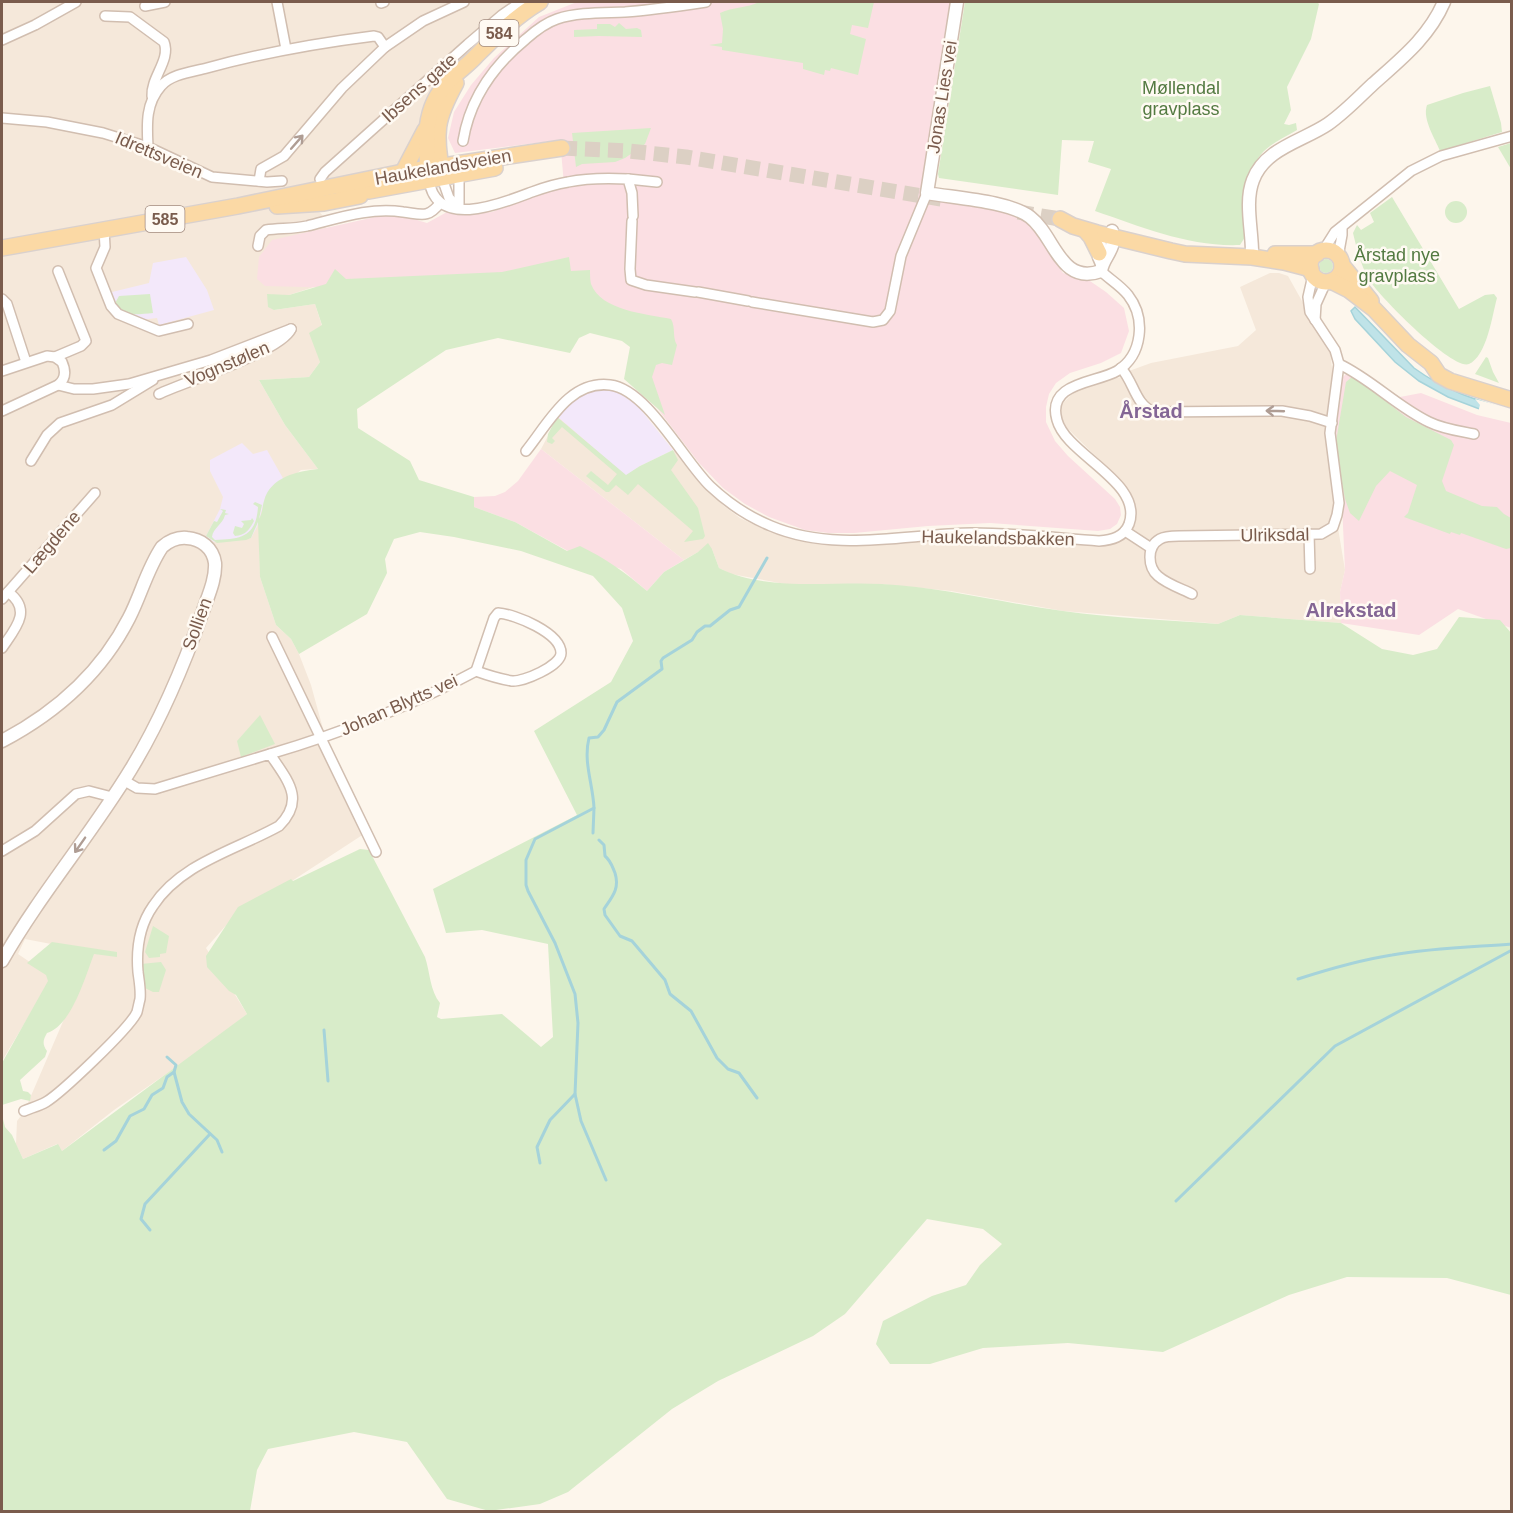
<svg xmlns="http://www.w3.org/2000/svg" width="1513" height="1513" viewBox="0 0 1513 1513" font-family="Helvetica,sans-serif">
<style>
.residential{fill:#f5e8da}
.education{fill:#f3e8fa}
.medical{fill:#fbdfe3}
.green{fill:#d8ecc9}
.water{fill:#bfe3e8;stroke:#a5d3da;stroke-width:1.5}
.pier{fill:#fdf6ec}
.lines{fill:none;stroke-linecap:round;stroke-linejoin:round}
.stream{stroke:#a5d3da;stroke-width:3}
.primary-tunnel{stroke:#dcd0c4;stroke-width:15;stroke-dasharray:15 8;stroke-linecap:butt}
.minor-casing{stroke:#d1beb0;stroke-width:12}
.tertiary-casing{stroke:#d1beb0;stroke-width:15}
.primary-casing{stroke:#dad1cd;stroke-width:18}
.minor{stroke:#fff;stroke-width:9}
.tertiary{stroke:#fff;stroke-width:12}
.primary{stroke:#fbd9a5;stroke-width:15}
.oneway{stroke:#af9d94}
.labels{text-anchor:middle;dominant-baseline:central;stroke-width:5;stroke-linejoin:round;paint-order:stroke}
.shield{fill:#fffaf3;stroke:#a28b7f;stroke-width:1.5}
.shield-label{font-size:16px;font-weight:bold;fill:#7a5c4d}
.street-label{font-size:18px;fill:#7a5c4d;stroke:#fffaf3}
.park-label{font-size:18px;fill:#537a41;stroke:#fffaf3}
.neighbourhood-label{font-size:20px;font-weight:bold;fill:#846695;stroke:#fffaf3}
</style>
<rect width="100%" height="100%" fill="#fdf6ec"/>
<!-- residential -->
<g class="residential">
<path d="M2,2H544L428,104L422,168L305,196L323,216L335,269L326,283L289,295H267L274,310L315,304L322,326L320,362L309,377L259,380L285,425L318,469L301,470L264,499L263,513L259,520L260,577L276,625L291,639L299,654L311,685L328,747L367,832L229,922L206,948L247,1014L205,1047L114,1110L62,1151L57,1144L23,1159L16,1144L17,1121L24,1112L93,952L25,939L18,954L52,977L2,1061Z"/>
<path d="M1270,273H1279L1288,276L1330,351L1333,376L1329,407L1335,510L1345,570L1340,592L1341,623L1240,615L1218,624L1209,623L1063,611L951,591L881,584H785L731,574L719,568L712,549L698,552L684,560L541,449L558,417L626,473L676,450L705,488L724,506L740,518L769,532L815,544L840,545L972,538L1112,542L1126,536L1133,527L1135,515L1132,496L1121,481L1063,424L1060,410L1063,403L1078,388L1121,377L1129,371L1151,363L1238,346L1256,330L1240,287Z"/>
</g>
<!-- education -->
<g class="education">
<path d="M186,257L207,290L214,310L159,325L157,318L140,320L117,310L112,292L149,283L153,263Z"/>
<path d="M603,389L616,391L637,405L673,450L640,466L626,476L558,417L569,404L589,390Z"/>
<path d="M242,443L253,454L267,450L284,480L272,487L266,496L257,527L251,538L214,542L206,536L220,509L223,497L210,471V460Z"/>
</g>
<!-- medical -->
<g class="medical">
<path d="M577,2H958L927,195L1021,212L1063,273L1087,279L1106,292L1124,308L1129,331L1121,353L1101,363L1070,373L1056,383L1049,394L1046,407V422L1055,441L1068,456L1115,499L1120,507L1121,515L1117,524L1110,529L1098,531L990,523L928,526L854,533H828L805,530L769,517L745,504L723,488L699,463L648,396L652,337L344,288L265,286L257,279L259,257L272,240L393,213L427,223L447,212L469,214L492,212L564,184L560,140L455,153L448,138L454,112L471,85L494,58L539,17Z"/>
<path d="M1353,367L1400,397L1421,393L1477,415L1511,423V628L1458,609L1419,635L1341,623L1340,592L1345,570L1342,504L1335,425L1342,378Z"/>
<path d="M541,449L684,560L664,572L647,591L621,569L568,551L515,522L474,507V497L495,496L505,492L518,481Z"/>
</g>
<!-- green -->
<g class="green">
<path d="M759,2H874L868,28L852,25L850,34L866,39L858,75L831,68L830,71L825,70L824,75L803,69V63L722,50V47L709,45L722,43L723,29L720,13C733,7 747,8 759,2Z"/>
<path d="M965,2H1317L1319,4L1311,39L1287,87L1291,110L1284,124L1289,125L1296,123L1297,130C1280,140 1261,147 1254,167L1245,237L1240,245C1189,247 1142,227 1095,211L1111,169L1088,162L1094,141L1062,140L1058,195L939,178L938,174Z"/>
<path d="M619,23L626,29L637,28L641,30L642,37L599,36L574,37V30L597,29V24H610L615,27Z"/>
<path d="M1490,86L1501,123L1502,132L1440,151C1435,138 1422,119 1427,105L1463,93Z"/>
<path d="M651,128L645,144L625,158L615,162L582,164L576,167L572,133Z"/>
<path d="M1511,143H1512L1511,169L1498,147Z"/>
<path d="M1392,197L1459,309L1485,295L1494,294L1497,298C1492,316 1487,356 1469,364C1453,371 1379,296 1370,281C1361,267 1357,249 1353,233L1357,225L1361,230L1374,222L1370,213Z"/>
<circle cx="1456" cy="212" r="11"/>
<path d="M569,257L571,271L590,270C590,274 590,280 591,284C601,311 647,314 671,319C676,328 672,337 677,345L672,365L662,363L656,365L652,377L665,415L624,379L630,347L622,341L590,333L579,338L570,353L498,338L446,350L357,409L358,428L410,461L419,480L474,497V507L515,522L567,551L580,546C605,558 626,573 647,591L664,572L698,552L708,543L712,549L719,568C767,592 830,581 882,584C943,587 1002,603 1063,611C1114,618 1166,620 1218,624L1240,615L1341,623L1382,649L1413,655L1437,649L1459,617L1500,620L1512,634L1511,1295L1447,1278L1347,1277L1289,1295L1163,1352L1068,1343L983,1348L930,1364H890L876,1344L883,1321L932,1296L966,1285L980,1265L1002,1244L983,1229L927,1219L845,1314L813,1336L718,1381L672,1409L568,1492L540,1504L489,1511L447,1499L407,1442L354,1432L268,1449L257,1470L250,1511H2V1115L5,1127L12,1135L23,1159L58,1144L62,1151L247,1014L236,995L229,991L207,967L206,956L238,907L291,879L293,881L360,849L369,850L425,957C430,972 430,991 440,1003L437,1017L441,1019L502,1014L541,1047L553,1037L548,944L482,930L446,933L433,889L577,815L534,731L611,682L633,641L622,608L593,576L521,551L454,537L420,532L394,539L385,559L387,573L367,614L299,654L291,639L276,625L260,577L258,522L251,538L246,540L217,543L206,536L214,521L217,522L223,511L220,509L226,510L225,513L229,514L225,515C223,524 213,528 212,537L215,540C241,539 256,537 258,507L253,504L255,502L262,505L259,519C263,512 262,507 264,501C270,477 298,471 318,469L285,425L259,380L309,377L320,362L309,333L322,325L315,304L274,310L268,307L267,294L289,295L326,284L335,269L346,279L502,272Z"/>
<circle cx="1326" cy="266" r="7"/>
<path d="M150,294L153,313C139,314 124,318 114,305L119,296Z"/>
<path d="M1486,357L1488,358L1493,372L1499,383L1475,374Z"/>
<path d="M1353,376L1406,417L1451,440L1454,445L1442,481L1446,491L1482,506L1497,507L1504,514L1511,518V548L1506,549L1461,533L1460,535L1451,532L1450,534L1404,517L1408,513L1417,485L1390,471L1376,486L1359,521L1350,513L1345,499L1335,447L1346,382Z"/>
<path d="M557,417L626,475L640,466L673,450L678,460L671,470L698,508L705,536L703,539L684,542L693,531L638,484L628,495L616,485L609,492H606L586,476L591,471L608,485L617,474L562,427L552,438L555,441L552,444L547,442L548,434Z"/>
<path d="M252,518L254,521C249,530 246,535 235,536L233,533L235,526L242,528L244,524L241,521L251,520Z"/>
<path d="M260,715L275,744L241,757L237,741Z"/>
<path d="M153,926L169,936L166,953L160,954V957L149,958L145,952Z"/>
<path d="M52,942L117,952V957L94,954C85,977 72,1025 47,1033C43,1040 42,1044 47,1051L45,1057L20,1080L23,1091L28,1092L31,1095L30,1101L21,1099L2,1105V1063L48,981L46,975L27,963Z"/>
<path d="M161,962L166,970L159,992H153L143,987L141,964Z"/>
</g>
<!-- water -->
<path class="water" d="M1355,307L1414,368C1444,390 1476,400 1511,411L1490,413L1448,397L1419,381L1395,362L1355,319L1351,311Z"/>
<!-- pier -->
<path class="pier" d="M1475,399L1511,409L1512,421L1478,412L1480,405Z"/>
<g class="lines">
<!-- stream -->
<g class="stream">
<path d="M593,833L594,808"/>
<path d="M599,840L604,845L605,856C611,861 612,866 615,873C620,889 612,897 604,909L605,915L620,936L632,941L665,980L670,994L691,1011L717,1058L728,1069L739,1073L757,1098"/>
<path d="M1298,979C1329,969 1360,960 1392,955C1431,948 1472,947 1512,944"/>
<path d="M324,1030L328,1081"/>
<path d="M174,1072L182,1102L189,1114L217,1140L222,1152"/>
<path d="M104,1150L116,1141L130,1116L144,1109L152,1095L163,1088L167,1077L174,1072L176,1065L167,1057"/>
<path d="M540,1163L537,1147L550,1120L575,1094"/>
<path d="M606,1180L581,1121L575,1094L578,1023L575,994L555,943L528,891L526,885V860L535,839L594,808C593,784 583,762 589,738L598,737L604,730L617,702L662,669L661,661L663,658L692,640L697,632L705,626H710L730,610L739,607L767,558"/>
<path d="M1176,1201L1335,1046L1512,950"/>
<path d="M150,1230L141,1219L145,1204L210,1134"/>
</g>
<!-- primary-tunnel -->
<g class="primary-tunnel">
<path d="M562,148L629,151L686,157L941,199"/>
<path d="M1018,212L1060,219"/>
</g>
<defs>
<g id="minor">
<path d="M277,2L286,49"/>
<path d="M381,3L384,2"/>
<path d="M145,6L165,2"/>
<path d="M105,16L130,17L164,42C171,60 151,77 152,96"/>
<path d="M2,40L35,25L76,2"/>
<path d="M2,118L47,122L103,133L148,147L212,177L267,182L282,181"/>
<path d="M463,141C470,98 493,66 526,39C535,31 545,23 557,19C578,12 603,13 625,12C652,10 679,6 706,2"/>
<path d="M148,147C147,126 145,104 161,86C171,74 192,72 207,68C262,53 318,43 374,36L378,37L385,47"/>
<path d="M459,175V208"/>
<path d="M442,178L449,198L459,208"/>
<path d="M320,179L325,172L468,44L502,15L521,2"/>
<path d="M628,179L657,182"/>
<path d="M429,180C436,231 503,203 532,192C543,188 556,184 568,182C587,178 608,178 628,179L632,193L633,216"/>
<path d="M259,181L261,169L284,156L342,88L385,47L423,21L464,2"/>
<path d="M632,221L630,269L631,280L646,285L695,292"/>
<path d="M104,229L105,247L96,268L111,306L118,314L159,331L188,324"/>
<path d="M258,246L260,236L266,230C279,228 293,229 307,226C339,218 370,207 403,212C421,214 428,219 440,203"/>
<path d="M1323,251L1335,232L1411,171L1441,156L1512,136"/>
<path d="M1338,257L1342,235V227"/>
<path d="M698,292L748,301"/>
<path d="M2,299L7,304L26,362"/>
<path d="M752,302L873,322L883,320L890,311L901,256L927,193"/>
<path d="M1315,320L1316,304L1326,282"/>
<path d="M55,357L81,346L86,341L58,271"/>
<path d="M1339,364C1371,379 1396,406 1429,422C1443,429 1459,431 1474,434"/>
<path d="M1121,368C1134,382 1135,405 1154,412L1282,411L1310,416L1332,423"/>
<path d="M2,371L47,356L55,357L62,362C66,371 66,379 58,385L2,411"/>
<path d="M58,385L74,389H93L129,384L211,360L291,329"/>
<path d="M159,394C184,382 282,351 291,329"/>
<path d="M526,451C548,424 569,380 610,385C647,389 684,461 710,486C728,503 749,517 771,526C835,553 905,534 972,533C1015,533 1057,538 1099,541C1112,540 1124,537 1129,524C1144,482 1066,455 1057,420C1046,382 1097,383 1117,371C1143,355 1146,318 1128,295C1120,285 1109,279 1101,271"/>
<path d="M31,461L47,435L60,423L112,405L153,380"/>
<path d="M1125,531L1151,548"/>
<path d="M1309,534L1310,569"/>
<path d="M8,592L95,493"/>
<path d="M1192,594C1182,589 1167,584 1158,576C1148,567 1146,547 1160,539C1165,536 1173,536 1179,536L1321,534L1333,527L1337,515L1339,503L1330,433L1339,364L1335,350L1310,312L1308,297L1313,275"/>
<path d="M2,599L8,592C33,610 15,629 2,648"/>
<path d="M498,613C515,614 561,633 561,653C561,666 523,682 512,681C500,679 487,675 476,671L494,618Z"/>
<path d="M272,637L376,852"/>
<path d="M270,754C341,733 411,706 476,671"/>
<path d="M2,851L35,831L76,794L89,791L112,797"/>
<path d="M24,1111C31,1108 39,1106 46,1102C61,1093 130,1028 137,1012C138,1008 139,1003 140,999C141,990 139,980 138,972C136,948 139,926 153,906C181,863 236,850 279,826C306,799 287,780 270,754L155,789L137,788L123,780"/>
</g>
<g id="tertiary">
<path d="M957,2L927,193C954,198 1009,201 1030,217C1055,236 1060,286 1101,271C1103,256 1117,250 1112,231"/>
<path d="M1100,245L1099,257L1102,264"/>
<path d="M1252,257C1253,233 1244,203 1253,180C1265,148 1303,141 1328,124C1345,112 1358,98 1373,84C1401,59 1429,37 1444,2"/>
<path d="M2,741C55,713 101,673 129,618C141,595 147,569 162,547C169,541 177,537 187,538C201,539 213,548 215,563C216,579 208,596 203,611C184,665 161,720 131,769C91,835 40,894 2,961"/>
</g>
<g id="primary">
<path d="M403,172L425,130"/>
<path d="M442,175C436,132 434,123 456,83"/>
<path d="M429,178C425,144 422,107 449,81C457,72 468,65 476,56C496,36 516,16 540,2"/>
<path d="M344,190L369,191L495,168"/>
<path d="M277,206L324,203L360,196"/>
<path d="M1060,219L1073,226L1097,233L1171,251L1185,254L1252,257L1284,262L1311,269"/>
<path d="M1085,230L1091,237L1099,253"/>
<path d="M2,248L238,206L403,172L562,148"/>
<circle cx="1326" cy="266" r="16"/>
<path d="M1275,254H1317"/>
<path d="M1342,265L1371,301"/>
<path d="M1331,281L1349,290L1374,309L1408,345L1431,363L1439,375L1450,381L1512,400"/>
</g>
</defs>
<!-- minor casing -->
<use href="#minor" class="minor-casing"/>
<!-- tertiary casing -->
<use href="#tertiary" class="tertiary-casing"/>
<!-- primary casing -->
<use href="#primary" class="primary-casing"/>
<!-- minor -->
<use href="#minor" class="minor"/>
<!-- tertiary -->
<use href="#tertiary" class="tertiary"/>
<!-- primary -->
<use href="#primary" class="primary"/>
</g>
<!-- one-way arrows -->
<defs><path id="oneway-shaft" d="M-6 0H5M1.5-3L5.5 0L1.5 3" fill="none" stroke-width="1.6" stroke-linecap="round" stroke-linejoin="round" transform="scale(1.5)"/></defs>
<g class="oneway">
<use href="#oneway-shaft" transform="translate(297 142) rotate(-49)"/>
<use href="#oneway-shaft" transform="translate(1275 411) rotate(-178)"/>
<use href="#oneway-shaft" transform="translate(80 845) rotate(125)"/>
</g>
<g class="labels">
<!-- shield labels -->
<g class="shield">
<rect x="479.5" y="20" width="39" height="26" rx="4.5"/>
<rect x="145.5" y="206" width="39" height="26" rx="4.5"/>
</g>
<g class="shield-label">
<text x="499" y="33">584</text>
<text x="165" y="219">585</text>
</g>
<!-- street labels -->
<g class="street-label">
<text transform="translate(419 88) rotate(-42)">Ibsens gate</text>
<text transform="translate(942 97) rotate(-81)">Jonas Lies vei</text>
<text transform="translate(159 155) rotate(23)">Idrettsveien</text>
<text transform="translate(443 167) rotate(-10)">Haukelandsveien</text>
<text transform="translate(227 364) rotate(-23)">Vognstølen</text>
<text transform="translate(1275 535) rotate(-1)">Ulriksdal</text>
<text transform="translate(998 538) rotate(1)">Haukelandsbakken</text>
<text transform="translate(52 542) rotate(-49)">Lægdene</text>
<text transform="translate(197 624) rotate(-70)">Sollien</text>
<text transform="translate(399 705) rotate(-24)">Johan Blytts vei</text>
</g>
<!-- park labels -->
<g class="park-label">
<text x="1181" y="88">Møllendal<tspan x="1181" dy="21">gravplass</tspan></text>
<text x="1397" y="255">Årstad nye<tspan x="1397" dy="21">gravplass</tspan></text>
</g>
<!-- neighbourhood labels -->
<g class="neighbourhood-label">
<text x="1151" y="411">Årstad</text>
<text x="1351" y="610">Alrekstad</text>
</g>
</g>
<!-- border -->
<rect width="1513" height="1513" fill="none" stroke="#7a5c4d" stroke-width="6"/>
</svg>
